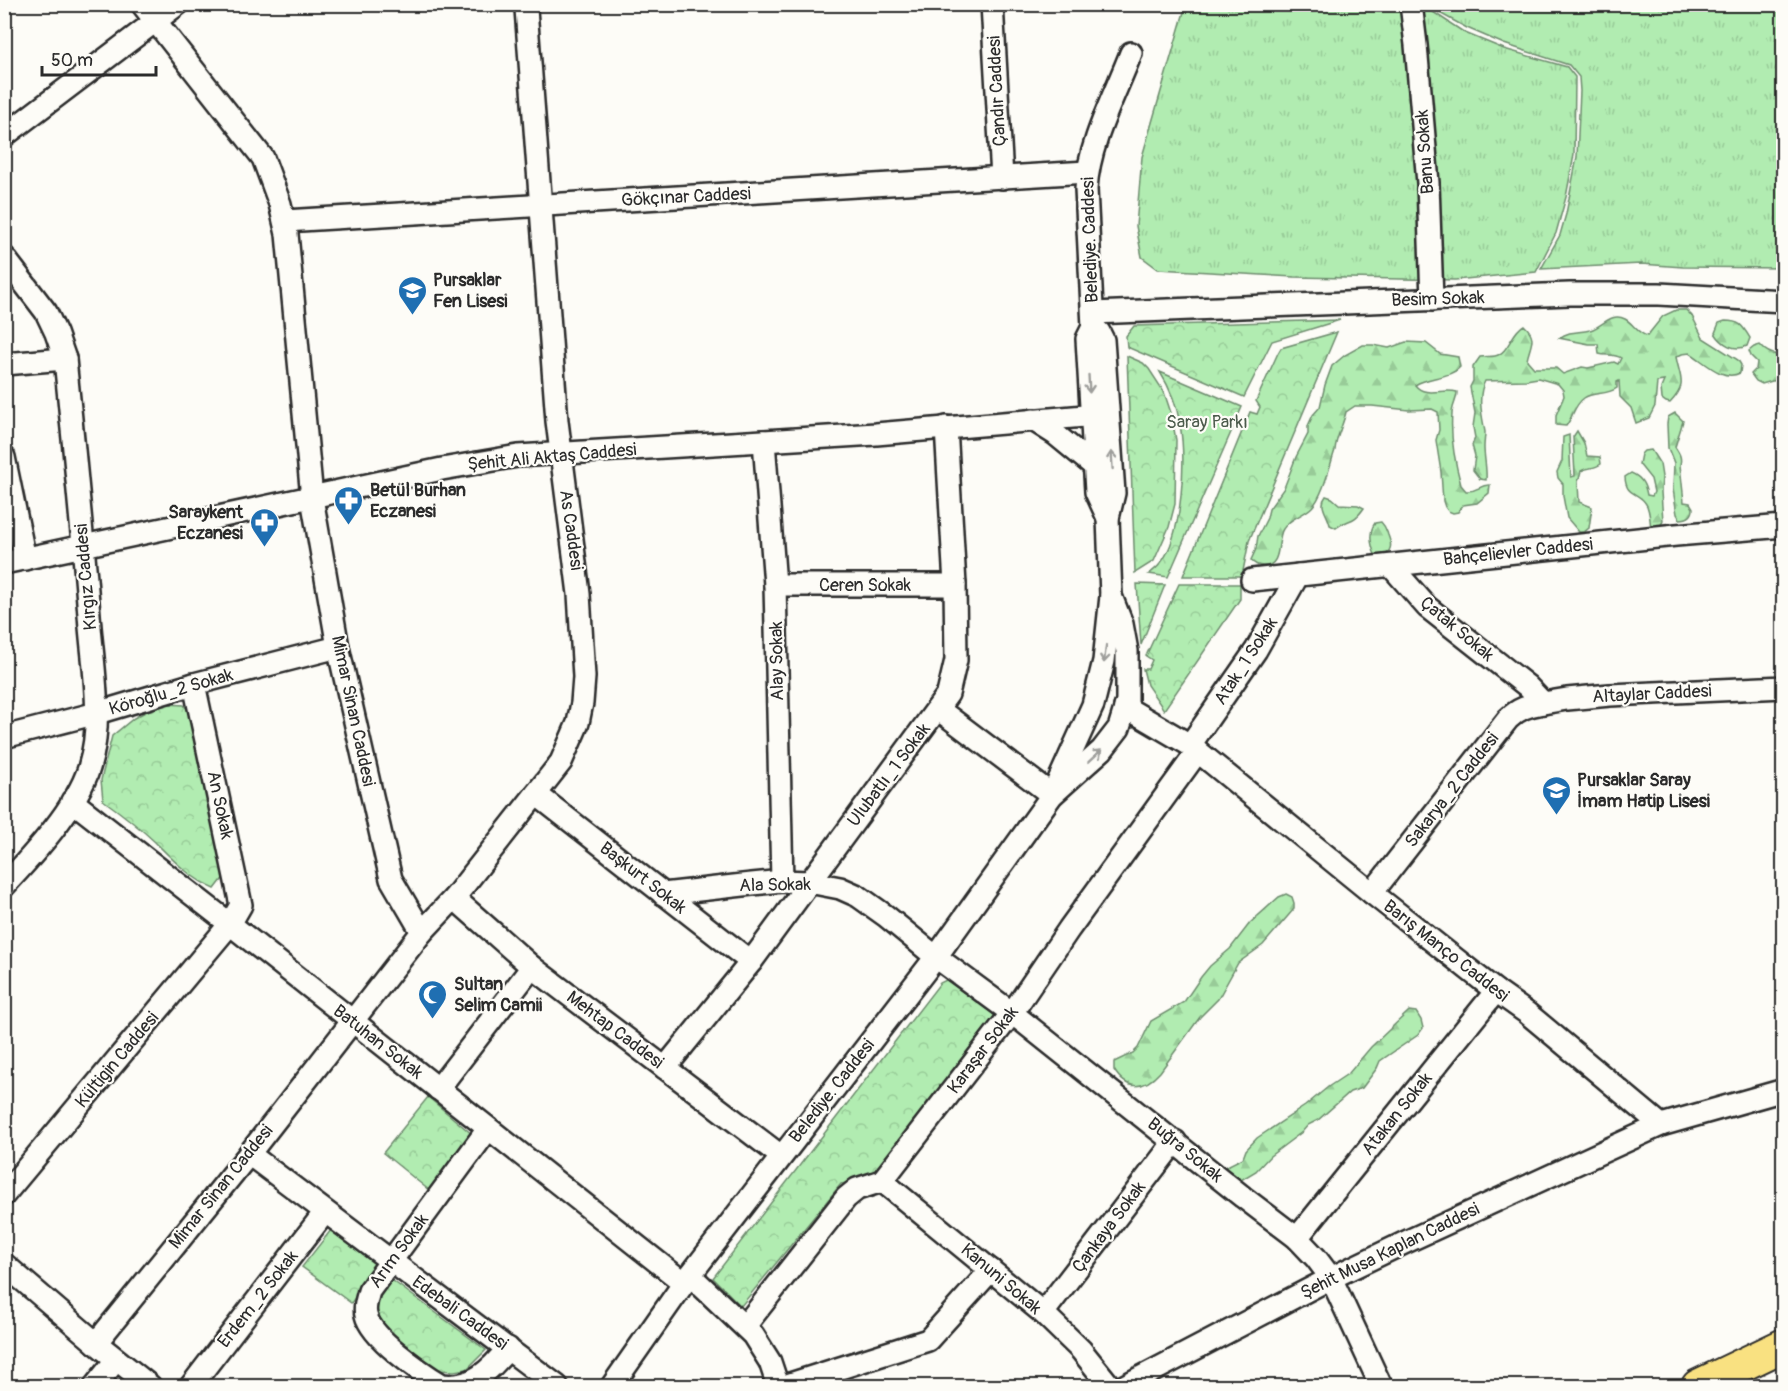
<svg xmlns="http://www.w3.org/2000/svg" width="1788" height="1391" viewBox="0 0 1788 1391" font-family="Pangolin,sans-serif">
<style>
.grass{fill:url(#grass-tufts);stroke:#6e8c6e;stroke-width:1.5}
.forest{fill:url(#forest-firs);stroke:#6e8c6e;stroke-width:1.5}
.park{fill:url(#park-crowns);stroke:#6e8c6e;stroke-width:1.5}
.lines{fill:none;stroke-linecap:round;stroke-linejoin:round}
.minor-casing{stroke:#2b2b2b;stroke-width:26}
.highway-casing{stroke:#2b2b2b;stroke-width:36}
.minor{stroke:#fdfcf7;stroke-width:21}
.highway{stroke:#f9e181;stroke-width:32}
.oneway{stroke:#9e9e9b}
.labels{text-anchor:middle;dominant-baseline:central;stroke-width:4.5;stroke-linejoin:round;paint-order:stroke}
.street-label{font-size:18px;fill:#2b2b2b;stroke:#fdfcf7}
.poi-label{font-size:18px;font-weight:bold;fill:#2b2b2b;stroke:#fdfcf7;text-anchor:start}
.park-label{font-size:18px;fill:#4c5b4c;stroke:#fdfcf7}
</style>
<defs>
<pattern id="grass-tufts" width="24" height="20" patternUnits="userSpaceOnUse" patternTransform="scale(1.5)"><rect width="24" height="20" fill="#b1ecb1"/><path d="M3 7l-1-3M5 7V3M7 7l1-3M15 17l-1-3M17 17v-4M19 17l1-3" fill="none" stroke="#98cb98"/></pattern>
<pattern id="forest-firs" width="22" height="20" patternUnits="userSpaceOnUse" patternTransform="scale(1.5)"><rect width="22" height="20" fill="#b1ecb1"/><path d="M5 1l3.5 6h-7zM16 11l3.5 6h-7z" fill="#98cb98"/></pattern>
<pattern id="park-crowns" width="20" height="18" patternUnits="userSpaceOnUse" patternTransform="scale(1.5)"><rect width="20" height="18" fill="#b1ecb1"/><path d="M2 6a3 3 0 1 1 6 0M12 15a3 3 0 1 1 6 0" fill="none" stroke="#98cb98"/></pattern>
</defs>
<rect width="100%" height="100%" fill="#fdfcf7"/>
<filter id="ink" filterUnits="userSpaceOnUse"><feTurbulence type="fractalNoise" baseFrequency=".0167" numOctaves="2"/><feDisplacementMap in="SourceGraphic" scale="12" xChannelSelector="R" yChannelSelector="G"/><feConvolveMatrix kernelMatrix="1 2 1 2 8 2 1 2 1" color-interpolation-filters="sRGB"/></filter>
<g filter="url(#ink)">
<!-- grass -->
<g class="grass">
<path d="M1186,5H1418L1430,10L1465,33L1504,49L1567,67L1575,77L1574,155L1566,197L1556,233L1536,272L1455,280L1294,277L1158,269L1142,257L1136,226L1142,157Z"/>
<path d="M1425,5H1783V268L1683,267L1641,264L1541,269L1560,235L1566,214L1577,157L1580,91L1579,77L1569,65L1504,44L1467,28Z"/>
</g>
<!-- forest -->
<g class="forest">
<path d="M1676,310H1686L1692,316L1703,338L1738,360L1741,365L1740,373C1722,382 1704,361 1690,353L1682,354L1676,357C1680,379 1688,384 1670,403L1666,402L1662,399L1661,388L1664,381L1657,382L1655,406L1649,418L1636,423L1631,408L1620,397L1619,381L1617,382V388C1606,396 1593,391 1584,398C1574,405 1573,417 1566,426L1556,425V415L1564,396L1563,390L1558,384L1538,378L1526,380L1485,381C1477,396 1482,416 1485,432C1485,437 1484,442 1484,447C1484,458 1487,469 1486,480L1480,479L1473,470L1475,456L1472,445L1475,438L1473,427L1475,413L1470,387L1473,381V367L1480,357C1485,356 1491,357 1495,356C1509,353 1511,332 1524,325C1538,338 1530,344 1527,360L1534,368H1556L1563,374L1582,367L1588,368L1614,362L1618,364L1621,358C1615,354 1606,356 1599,354L1598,344H1589L1559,338C1571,330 1578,333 1590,330C1603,326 1611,312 1625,319C1634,324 1636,332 1647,336L1663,316Z"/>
<path d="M1725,321C1740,321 1742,325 1750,338L1747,346C1734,352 1722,344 1715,333L1719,323Z"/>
<path d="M1406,342L1426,343L1440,354L1458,357L1460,367C1449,379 1429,376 1415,385C1425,398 1443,388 1457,392C1457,400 1452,406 1452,414C1450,438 1455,463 1461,485L1466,491C1478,492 1480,484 1490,485L1489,493L1477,503L1463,505L1458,512L1453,513L1448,511L1445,507L1443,501L1441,472L1436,440L1439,430L1438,412L1432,409L1409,410L1372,406H1355L1346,412C1343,425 1336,437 1335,450C1330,465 1323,496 1312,507C1303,516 1289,518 1283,529C1276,539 1283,567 1263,566C1257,566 1254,564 1251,560L1256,549L1258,536L1267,518L1269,509L1284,488L1296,457L1308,434V426L1313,415L1320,407L1325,385L1332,366L1345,355L1363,345H1373L1389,348Z"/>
<path d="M1760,345C1766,352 1774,356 1783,354V380L1772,381L1762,384L1756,381L1751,374L1756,369L1757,362L1751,356L1749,351L1754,347Z"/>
<path d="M1675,413L1683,421L1675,447C1679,453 1682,457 1680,465L1684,502L1690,503L1693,508C1693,517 1687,519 1680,519L1677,514L1673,489L1674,463L1668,448L1667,424L1668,417Z"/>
<path d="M1577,431L1584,443L1587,456L1600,457L1601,464C1594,469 1588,467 1581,471L1578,482L1579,502L1592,507L1589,528L1584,532H1579L1567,518L1563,496V484L1558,478L1557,472L1562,461L1563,437L1569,435L1571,477L1575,476L1573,437Z"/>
<path d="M1651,450L1660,464L1662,477L1661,492L1663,521L1659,528L1651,529C1650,522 1650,510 1646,504C1638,491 1626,497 1625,477L1631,473C1641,477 1645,484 1647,495L1652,496L1654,492L1651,479L1639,464L1641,454L1644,451Z"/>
<path d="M1326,496L1332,498L1339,504L1358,505L1364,508C1353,524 1349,518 1336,528L1330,525C1328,514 1318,506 1326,496Z"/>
<path d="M1381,522C1386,527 1386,529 1388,535C1392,545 1392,549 1384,557H1376C1371,546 1368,533 1375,523Z"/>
<path d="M1286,894L1292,897L1294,903V909L1263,945L1238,963L1218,999L1200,1017L1160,1072C1144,1090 1127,1091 1114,1070V1062L1133,1053L1138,1048L1151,1021L1184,1002L1201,977L1210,966L1230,949L1250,923L1279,897Z"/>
<path d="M1409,1011L1416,1012L1421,1020L1423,1028L1418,1035L1380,1061L1377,1068L1362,1088L1350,1092L1318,1120L1308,1125L1302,1132L1270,1156L1256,1171L1231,1186L1219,1170L1243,1158L1246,1150L1257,1138L1305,1106L1328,1087L1349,1073L1371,1047Z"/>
</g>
<!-- park -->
<g class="park">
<path d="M1340,320L1272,341L1244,397L1127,347L1126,336L1134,326Z"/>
<path d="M1337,332L1249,541L1242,576H1183L1250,412L1257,414L1260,407L1256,401L1278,353L1281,348Z"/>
<path d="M1127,356L1143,363L1149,369L1164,392L1171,413L1176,440L1175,504L1169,527L1154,561L1135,573Z"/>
<path d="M1160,372L1242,407L1168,577L1149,574C1153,571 1157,568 1160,564C1183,536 1186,459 1180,424C1177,406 1170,388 1160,372Z"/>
<path d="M1137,584L1165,585L1141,645Z"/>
<path d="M1179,584H1240V599L1164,710L1147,685L1143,669H1148L1152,660L1146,656Z"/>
<path d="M167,704L184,705L191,714L225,876L215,889C191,879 173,860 155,842C139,827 121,813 103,800L101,780L112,736L134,718L147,711Z"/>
<path d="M946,980L1010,1026L870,1189L847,1183L841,1184L741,1306L713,1278L940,983Z"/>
<path d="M428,1097L473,1135L430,1191L383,1153Z"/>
<path d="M331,1230L379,1266L351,1303L302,1267Z"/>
<path d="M389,1278L486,1350L467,1369L454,1371L438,1370L381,1324C369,1306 379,1294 389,1278Z"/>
</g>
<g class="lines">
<defs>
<g id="minor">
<path d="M992,4L1002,178"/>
<path d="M1411,4L1416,45L1428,183L1432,300"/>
<path d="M4,136L178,4"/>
<path d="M285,221L1087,172"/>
<path d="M4,257L46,312L56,333L65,359C74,448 83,537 90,627C94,673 103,723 89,768C77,807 33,855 4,886"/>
<path d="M1093,313L1570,294H1659L1784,301"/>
<path d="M4,364L65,359"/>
<path d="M1033,420L1055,434L1094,466"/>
<path d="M764,441L775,585L782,881"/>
<path d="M4,457L25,559"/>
<path d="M1108,518L1096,492L1087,339L1093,327L1086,189C1089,142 1114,97 1131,53"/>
<path d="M4,563L442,469L518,456L876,434L1108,414"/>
<path d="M1391,566L1427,607L1527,686L1543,703L1567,699L1610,695L1784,687"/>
<path d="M1252,580L1676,535L1784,526"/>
<path d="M775,585H955"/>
<path d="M1125,707L1190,745L1372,893L1496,991L1527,1013L1661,1125L1784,1090"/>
<path d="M938,709L1052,795"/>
<path d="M4,737L97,713L194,684L338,647"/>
<path d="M1190,745L1256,650L1298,575"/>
<path d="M1055,789L1093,705L1104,661L1111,596L1108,518L1114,493L1103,340L1099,332L1093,327"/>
<path d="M536,794L751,962"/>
<path d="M72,801L230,924L684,1283"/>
<path d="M1372,893L1508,719C1519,708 1528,706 1543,703"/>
<path d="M663,894L752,884L782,881L809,882L840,888L858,896L886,916L936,957L1012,1013L1243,1197L1297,1238L1316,1258L1331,1278L1381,1386"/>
<path d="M454,898L532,967L781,1156"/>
<path d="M422,932L454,898L561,762L578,723L582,703L584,677L579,594L557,421L526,9L524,4"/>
<path d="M665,1068L751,962L948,694L956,660L955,585L946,427"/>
<path d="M438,1089L532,967"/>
<path d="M488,1129L369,1291C367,1299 364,1307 366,1315C371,1338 421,1372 442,1385C471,1389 491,1370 508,1348"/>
<path d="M249,1154L557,1386"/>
<path d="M882,1181L1043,1313L1081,1350L1110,1386"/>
<path d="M4,1195L230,924L241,905L194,684"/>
<path d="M1297,1238L1496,991"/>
<path d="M4,1264L96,1343L150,1386"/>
<path d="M690,1275L753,1335L770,1362L778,1386"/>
<path d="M1043,1313L1175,1141"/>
<path d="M745,1326L846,1198L857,1189L882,1181L1012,1013L1069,929L1198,751"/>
<path d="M96,1343L249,1154L422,932L391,879L338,647L312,498L287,234L280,204L263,158L142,4"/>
<path d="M95,1386L116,1360"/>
<path d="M191,1386L325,1212"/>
<path d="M612,1386L684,1283L936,957L1052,795L1102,750L1119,728L1127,702V651L1122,624L1111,596"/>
<path d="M784,1386L928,1340L991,1270"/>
<path d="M1124,1386L1331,1278L1408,1241L1661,1125"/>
</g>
<path id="highway" d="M1698,1386L1784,1345"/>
</defs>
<!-- minor casing -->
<use href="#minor" class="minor-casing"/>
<!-- highway casing -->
<use href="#highway" class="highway-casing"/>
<!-- minor -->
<use href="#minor" class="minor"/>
<!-- highway -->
<use href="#highway" class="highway"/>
</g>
<!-- one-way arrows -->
<defs><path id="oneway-shaft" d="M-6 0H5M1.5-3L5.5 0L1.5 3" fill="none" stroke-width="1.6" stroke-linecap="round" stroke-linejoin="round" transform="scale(1.5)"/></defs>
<g class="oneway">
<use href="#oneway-shaft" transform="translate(1089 384) rotate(87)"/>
<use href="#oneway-shaft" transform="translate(1112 460) rotate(-94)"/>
<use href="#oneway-shaft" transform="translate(1105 654) rotate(97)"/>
<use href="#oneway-shaft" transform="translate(1095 756) rotate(-43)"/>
</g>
</g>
<!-- icons -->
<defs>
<symbol id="school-pin" viewBox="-11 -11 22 30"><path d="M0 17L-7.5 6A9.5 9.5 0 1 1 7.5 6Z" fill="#1f6fb2" stroke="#fdfcf7"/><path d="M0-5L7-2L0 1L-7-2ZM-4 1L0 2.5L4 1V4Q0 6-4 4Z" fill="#fff"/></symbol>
<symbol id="pharmacy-pin" viewBox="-11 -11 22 30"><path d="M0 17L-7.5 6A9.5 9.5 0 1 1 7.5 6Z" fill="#1f6fb2" stroke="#fdfcf7"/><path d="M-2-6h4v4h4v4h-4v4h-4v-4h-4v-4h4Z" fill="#fff"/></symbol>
<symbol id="mosque-pin" viewBox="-11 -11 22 30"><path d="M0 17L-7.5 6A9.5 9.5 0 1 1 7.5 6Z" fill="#1f6fb2" stroke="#fdfcf7"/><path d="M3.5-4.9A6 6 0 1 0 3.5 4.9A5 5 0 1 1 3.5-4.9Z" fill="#fff"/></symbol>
</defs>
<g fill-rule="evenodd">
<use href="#school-pin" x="396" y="274" width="33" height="45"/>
<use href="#pharmacy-pin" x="332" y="484" width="33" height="45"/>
<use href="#pharmacy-pin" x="248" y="506" width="33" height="45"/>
<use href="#school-pin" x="1540" y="774" width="33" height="45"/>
<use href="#mosque-pin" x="416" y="978" width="33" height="45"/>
</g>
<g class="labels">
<!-- street labels -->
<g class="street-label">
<text transform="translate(997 91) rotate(-93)">Çandır Caddesi</text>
<text transform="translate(1425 152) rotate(-94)">Banu Sokak</text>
<text transform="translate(686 197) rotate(-3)">Gökçınar Caddesi</text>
<text transform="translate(1090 240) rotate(-92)">Belediye. Caddesi</text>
<text transform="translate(1438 299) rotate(-2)">Besim Sokak</text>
<text transform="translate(552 457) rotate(-5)">Şehit Ali Aktaş Caddesi</text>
<text transform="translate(571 530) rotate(82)">As Caddesi</text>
<text transform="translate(1518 552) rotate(-6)">Bahçelievler Caddesi</text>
<text transform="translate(86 577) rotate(-95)">Kırgız Caddesi</text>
<text x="865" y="585">Ceren Sokak</text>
<text transform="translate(1457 629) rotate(40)">Çatak Sokak</text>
<text transform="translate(777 661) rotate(-91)">Alay Sokak</text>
<text transform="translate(1246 661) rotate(-57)">Atak_1 Sokak</text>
<text transform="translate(171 692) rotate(-16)">Köroğlu_2 Sokak</text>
<text transform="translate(1652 694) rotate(-3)">Altaylar Caddesi</text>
<text transform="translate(353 711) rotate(78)">Mimar Sinan Caddesi</text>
<text transform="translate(889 775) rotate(-53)">Ulubatlı_1 Sokak</text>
<text transform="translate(1452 790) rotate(-52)">Sakarya_2 Caddesi</text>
<text transform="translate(220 805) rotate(78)">An Sokak</text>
<text transform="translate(643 878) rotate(38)">Başkurt Sokak</text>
<text transform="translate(775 885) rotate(-1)">Ala Sokak</text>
<text transform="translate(1446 951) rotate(38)">Barış Manço Caddesi</text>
<text transform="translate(615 1030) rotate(37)">Mehtap Caddesi</text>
<text transform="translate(378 1042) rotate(38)">Batuhan Sokak</text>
<text transform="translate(983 1050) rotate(-53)">Karaşar Sokak</text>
<text transform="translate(117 1060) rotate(-50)">Kültigin Caddesi</text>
<text transform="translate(832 1091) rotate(-52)">Belediye. Caddesi</text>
<text transform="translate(1397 1114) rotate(-51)">Atakan Sokak</text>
<text transform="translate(1185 1150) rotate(39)">Buğra Sokak</text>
<text transform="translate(221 1187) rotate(-51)">Mimar Sinan Caddesi</text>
<text transform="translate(1109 1227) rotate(-53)">Çankaya Sokak</text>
<text transform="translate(399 1251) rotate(-54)">Arım Sokak</text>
<text transform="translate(1390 1251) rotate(-26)">Şehit Musa Kaplan Caddesi</text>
<text transform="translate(1001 1279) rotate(40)">Kanuni Sokak</text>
<text transform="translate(258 1299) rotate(-52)">Erdem_2 Sokak</text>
<text transform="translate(460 1313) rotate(36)">Edebali Caddesi</text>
</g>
<!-- poi labels -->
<g class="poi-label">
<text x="433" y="280">Pursaklar<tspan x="433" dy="21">Fen Lisesi</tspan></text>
<text x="370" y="490">Betül Burhan<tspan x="370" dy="21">Eczanesi</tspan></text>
<text x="243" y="512" text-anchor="end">Saraykent<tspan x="243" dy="21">Eczanesi</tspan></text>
<text x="1577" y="780">Pursaklar Saray<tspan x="1577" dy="21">İmam Hatip Lisesi</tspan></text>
<text x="454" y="984">Sultan<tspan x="454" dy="21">Selim Camii</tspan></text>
</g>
<!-- park labels -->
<g class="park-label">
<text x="1207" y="422">Saray Parkı</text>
</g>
</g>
<!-- margin -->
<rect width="1788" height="1391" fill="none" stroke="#fdfcf7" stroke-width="24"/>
<rect x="12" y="12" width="1764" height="1367" fill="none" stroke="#2b2b2b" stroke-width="2" filter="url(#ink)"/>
<!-- scale -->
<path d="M42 66v9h114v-9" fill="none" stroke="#2b2b2b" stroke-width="3"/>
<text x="51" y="66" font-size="18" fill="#2b2b2b" stroke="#fdfcf7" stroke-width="4.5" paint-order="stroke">50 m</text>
</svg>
